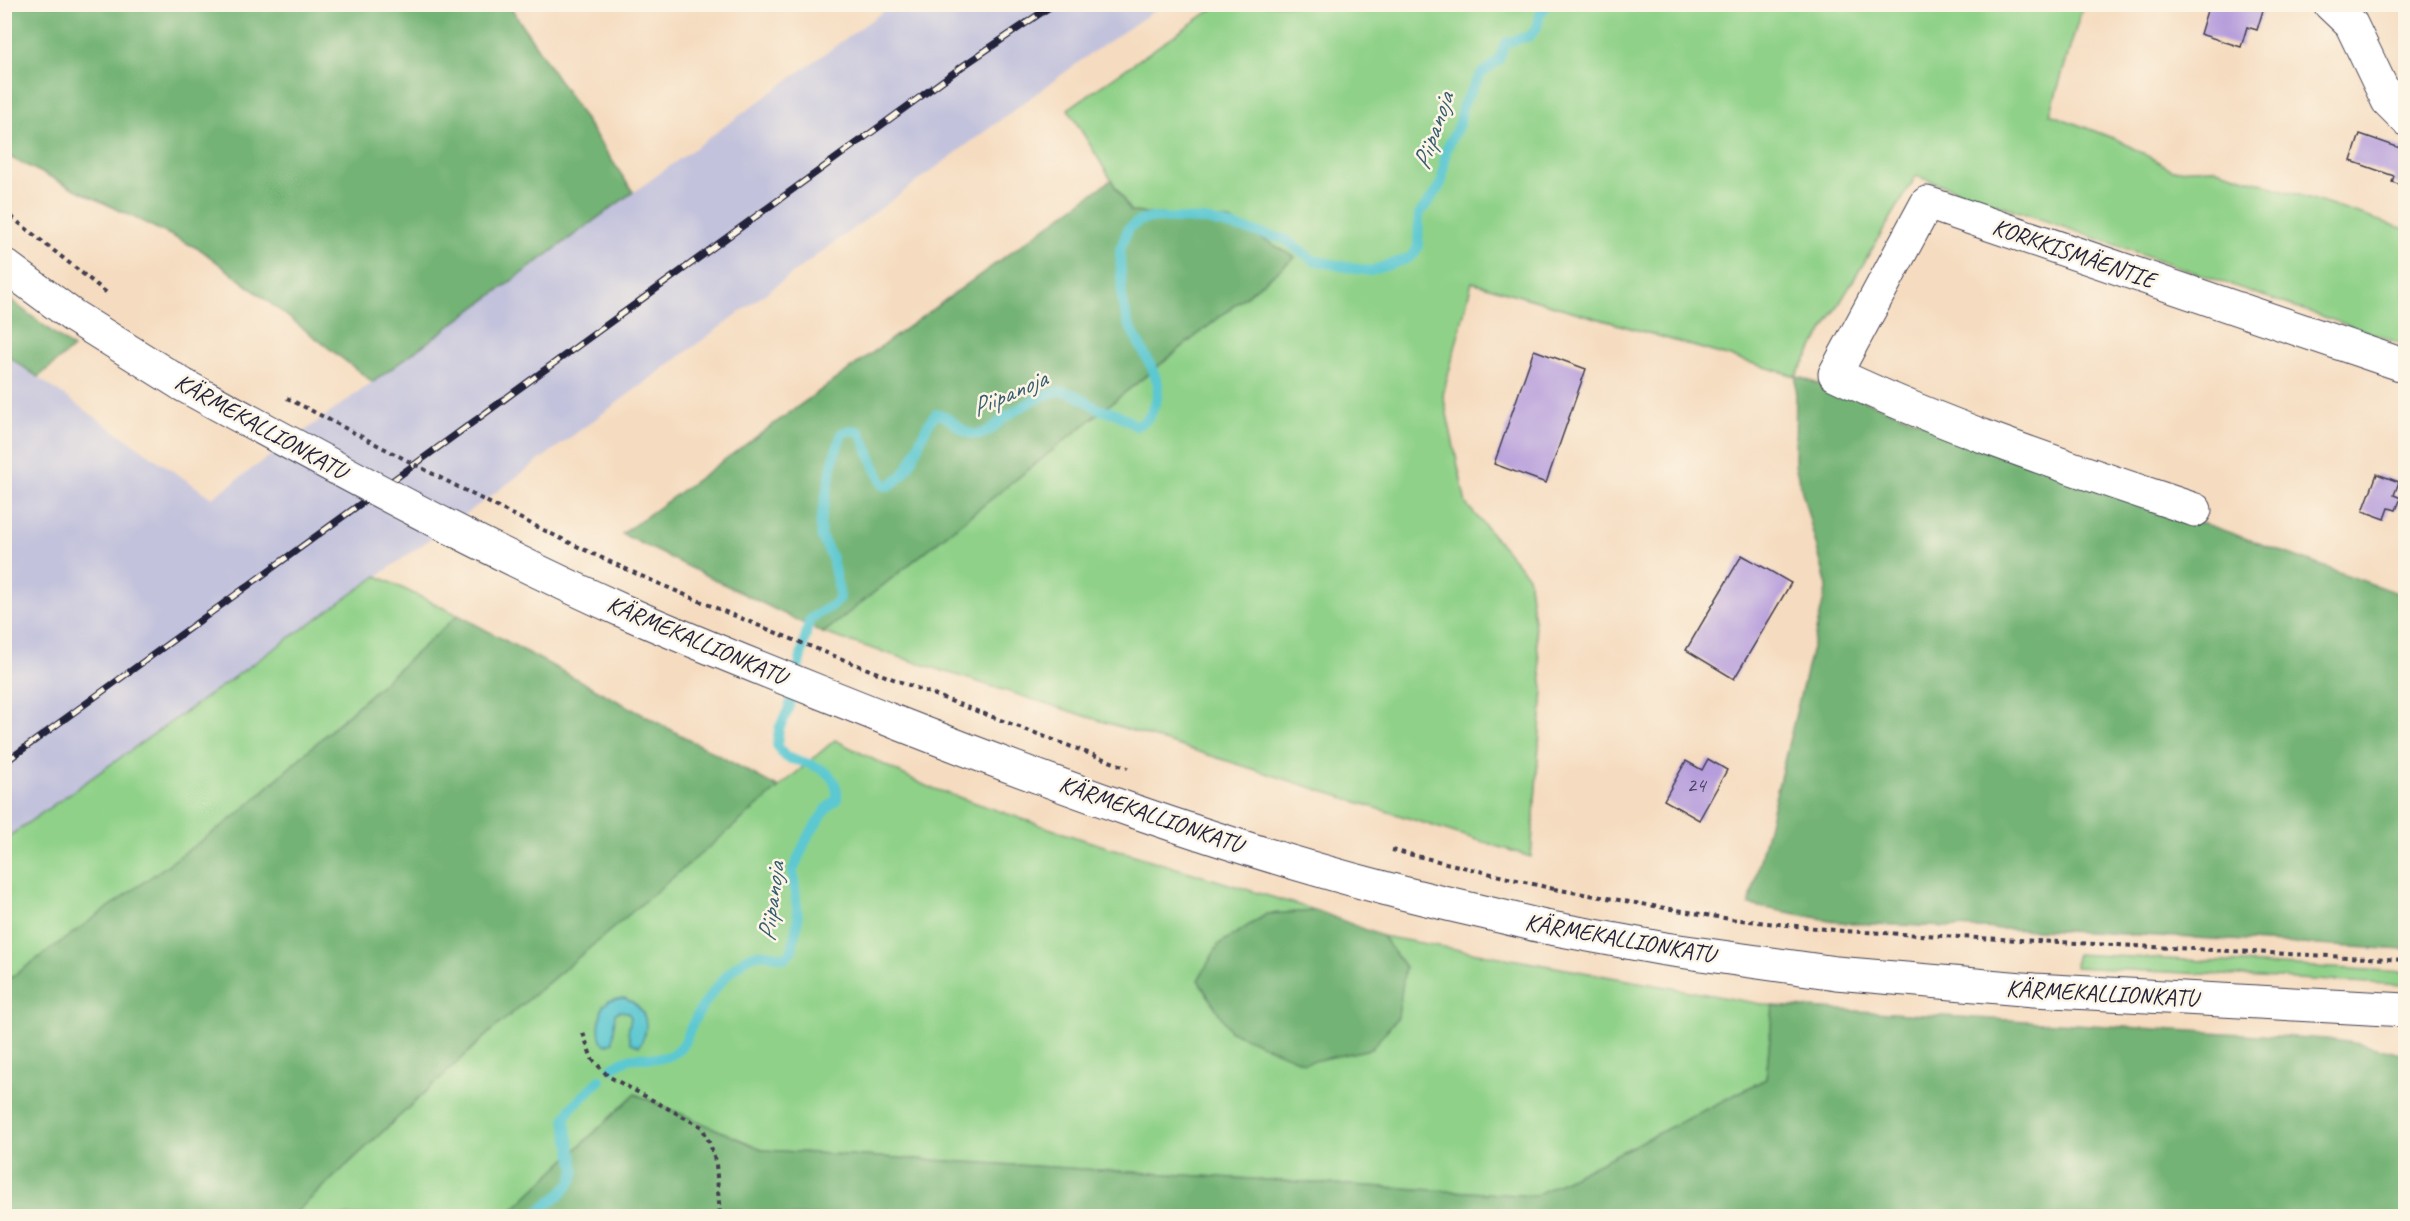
<svg xmlns="http://www.w3.org/2000/svg" width="2410" height="1221" viewBox="0 0 2410 1221" font-family="Caveat,sans-serif">
<style>
.industrial{fill:#c2c2dc}
.green{fill:#8fd188;stroke:#587a62;stroke-width:1.5}
.forest{fill:#73b374;stroke:#4a6a58;stroke-width:1.5}
.water{fill:#5bc8d1;stroke:#3e7586;stroke-width:1.5}
.lines{fill:none;stroke-linecap:round;stroke-linejoin:round}
.stream{stroke:#5bc8d1;stroke-width:10}
.building{fill:#b69ddc}
.minor-casing{stroke:#423e4f;stroke-width:35}
.path{stroke:#423e4f;stroke-width:4;stroke-dasharray:4.5 4.5;stroke-linecap:butt}
.minor{stroke:#fff;stroke-width:33}
.rail-casing{stroke:#22223b;stroke-width:7}
.rail{stroke:#fcf5e5;stroke-width:4.5;stroke-dasharray:14;stroke-linecap:butt}
.minor-bridge-casing{stroke:#423e4f;stroke-width:35;stroke-linecap:butt}
.path-bridge{stroke:#423e4f;stroke-width:4;stroke-dasharray:4.5 4.5;stroke-linecap:butt}
.minor-bridge{stroke:#fff;stroke-width:33}
.labels{text-anchor:middle;dominant-baseline:central;stroke-width:5;stroke-linejoin:round;paint-order:stroke}
.number-label{font-size:21px;fill:#474163}
.street-label{font-size:24px;fill:#22223b;stroke:#fcf5e5}
.water-label{font-size:26px;font-style:italic;fill:#365c70;stroke:#fcf5e5}
</style>
<rect width="100%" height="100%" fill="#fcf5e5"/>
<filter id="ink" filterUnits="userSpaceOnUse"><feTurbulence type="fractalNoise" baseFrequency=".0167" numOctaves="2"/><feDisplacementMap in="SourceGraphic" scale="12" xChannelSelector="R" yChannelSelector="G"/><feConvolveMatrix kernelMatrix="1 2 1 2 8 2 1 2 1" color-interpolation-filters="sRGB"/></filter>
<filter id="wash" filterUnits="userSpaceOnUse"><feTurbulence type="fractalNoise" baseFrequency=".008" numOctaves="4" result="noise"/><feDisplacementMap in="SourceGraphic" scale="24" xChannelSelector="R" yChannelSelector="G"/><feGaussianBlur stdDeviation="1.35" result="paint"/><feColorMatrix in="noise" values="0 0 0 0 0 0 0 0 0 0 0 0 0 0 0 0 0 1.4 0 .05"/><feComposite in="paint" operator="in"/></filter>
<g filter="url(#wash)">
<rect width="100%" height="100%" fill="#f5dcc0"/>
<!-- industrial -->
<path class="industrial" d="M892,5H1163L1087,56L495,493L5,840L4,354L212,498Z"/>
<!-- green -->
<g class="green">
<path d="M1218,5H2083L2050,114L2118,140L2173,170L2214,168L2405,229V345L1916,176L1796,376L1472,282L1443,395L1466,504L1528,576L1543,689L1531,857L823,633L1295,257L1230,220L1131,212L1068,109Z"/>
<path d="M377,576L458,615L237,815L5,982L4,840Z"/>
<path d="M835,740L926,786L1078,838L1318,911L1267,914L1219,944L1405,967L1382,936L1773,1006L1766,1079L1534,1196L764,1150L635,1094L506,1216H292L491,1031Z"/>
<path d="M2076,954L2405,972V985L2075,967Z"/>
</g>
<!-- forest -->
<g class="forest">
<path d="M4,5H509L633,192L373,382L201,250L5,155Z"/>
<path d="M1111,180L1131,212L1230,220L1295,257L823,633L622,534Z"/>
<path d="M4,295L73,348L38,377L5,354Z"/>
<path d="M1796,376L2405,596V950L2088,932L1845,923L1749,905L1827,586L1795,465Z"/>
<path d="M458,615L779,788L491,1031L292,1216H5V982L237,815Z"/>
<path d="M1318,911L1382,936L1405,967L1398,1017L1371,1049L1304,1063L1230,1031L1198,980L1219,944L1267,914Z"/>
<path d="M1773,1006L2326,1039L2360,1044L2405,1055V1216H506L635,1094L764,1150L1534,1196L1766,1079Z"/>
</g>
<!-- water -->
<path class="water" d="M624,998C646,1006 652,1026 639,1046L631,1043L628,1033L631,1017L627,1012L620,1011L615,1013L613,1042L606,1045C595,1040 600,1016 603,1006L610,1000Z"/>
<g class="lines">
<!-- stream -->
<g class="stream">
<path d="M612,1068C618,1064 625,1059 633,1058C649,1056 663,1063 677,1051C686,1044 688,1033 693,1023C703,1003 735,958 758,954C768,952 776,957 785,958L792,950L798,919L793,870L807,838L827,808L837,799C839,775 821,767 800,761C796,760 789,759 786,757C783,755 779,748 777,745L779,729L789,708L809,621C819,610 831,611 840,597L832,558L822,538L820,525L834,457L842,433L851,430L860,432L883,485L888,486C918,471 915,436 936,414C953,415 960,437 980,434C992,433 1000,419 1010,414C1023,406 1038,397 1052,393C1070,387 1084,401 1099,409C1104,412 1111,411 1117,414C1123,417 1129,422 1136,426L1145,421L1151,414L1157,398L1158,384L1152,368L1128,323L1122,299L1120,250L1128,229L1139,221L1151,218L1206,220L1285,239L1313,260L1351,268L1370,271L1407,259L1414,254L1418,247L1419,214L1437,191L1442,181L1446,150L1460,122L1462,106L1481,74L1499,60L1505,43L1530,36L1537,27L1540,14L1548,4"/>
<path d="M532,1216L562,1193L572,1181L575,1170L565,1120L571,1108L600,1080"/>
</g>
</g>
<g id="blocks">
<!-- building -->
<g class="building">
<path d="M2209,4H2265L2257,30L2247,27L2241,47L2200,34Z"/>
<path d="M2360,134L2406,150V187L2392,182L2394,176L2351,161Z"/>
<path d="M1534,350L1586,369L1546,483L1494,464Z"/>
<path d="M2377,474L2399,482L2394,495L2401,498L2396,510L2389,508L2385,519L2363,511Z"/>
<path d="M1742,555L1791,583L1734,679L1686,650Z"/>
<path d="M1708,759L1727,770L1699,820L1664,800L1686,761L1702,770Z"/>
</g>
</g>
</g>
<g filter="url(#ink)">
<use href="#blocks" fill-opacity="0" stroke="#423e4f" stroke-width="1.5"/>
<g class="lines">
<defs>
<g id="minor">
<path d="M2330,4L2351,24L2388,101L2406,119"/>
<path d="M4,265L73,316L183,385"/>
<path d="M2195,510C2074,469 1951,429 1835,374L1927,203L2406,366"/>
<path d="M1545,927L1665,949L1836,973L2034,990L2406,1010"/>
</g>
</defs>
<!-- minor casing -->
<use href="#minor" class="minor-casing"/>
<!-- path -->
<g class="path">
<path d="M4,211L107,293"/>
<path d="M1554,889L1730,919L1844,931L2406,960"/>
<path d="M583,1033L592,1059L608,1076L702,1127L710,1144L716,1164L720,1216"/>
</g>
<!-- minor -->
<use href="#minor" class="minor"/>
<defs>
<path id="rail" d="M4,763L960,68L1054,4"/>
</defs>
<!-- rail casing -->
<use href="#rail" class="rail-casing"/>
<!-- rail -->
<use href="#rail" class="rail"/>
<defs>
<path id="minor-bridge" d="M183,385C330,465 477,546 630,614C716,652 803,685 890,720C1050,783 1213,843 1380,887C1434,902 1490,913 1545,927"/>
</defs>
<!-- minor-bridge casing -->
<use href="#minor-bridge" class="minor-bridge-casing"/>
<!-- path-bridge -->
<g class="path-bridge">
<path d="M287,398C406,459 524,524 646,578C804,647 966,707 1128,768"/>
<path d="M1392,850L1554,889"/>
</g>
<!-- minor-bridge -->
<use href="#minor-bridge" class="minor-bridge"/>
</g>
</g>
<g class="labels">
<!-- number labels -->
<g class="number-label">
<text x="1696" y="785">24</text>
</g>
<!-- street labels -->
<g class="street-label">
<text transform="translate(2074 253) rotate(19)">KORKKISMÄENTIE</text>
<text transform="translate(261 426) rotate(29)">KÄRMEKALLIONKATU</text>
<text transform="translate(697 640) rotate(23)">KÄRMEKALLIONKATU</text>
<text transform="translate(1151 814) rotate(19)">KÄRMEKALLIONKATU</text>
<text transform="translate(1620 938) rotate(10)">KÄRMEKALLIONKATU</text>
<text transform="translate(2102 993) rotate(3)">KÄRMEKALLIONKATU</text>
</g>
<!-- water labels -->
<g class="water-label">
<text transform="translate(1433 131) rotate(-71)">Piipanoja</text>
<text transform="translate(1009 393) rotate(-24)">Piipanoja</text>
<text transform="translate(771 902) rotate(-83)">Piipanoja</text>
</g>
</g>
<!-- margin -->
<rect width="2410" height="1221" fill="none" stroke="#fcf5e5" stroke-width="24"/>
</svg>
